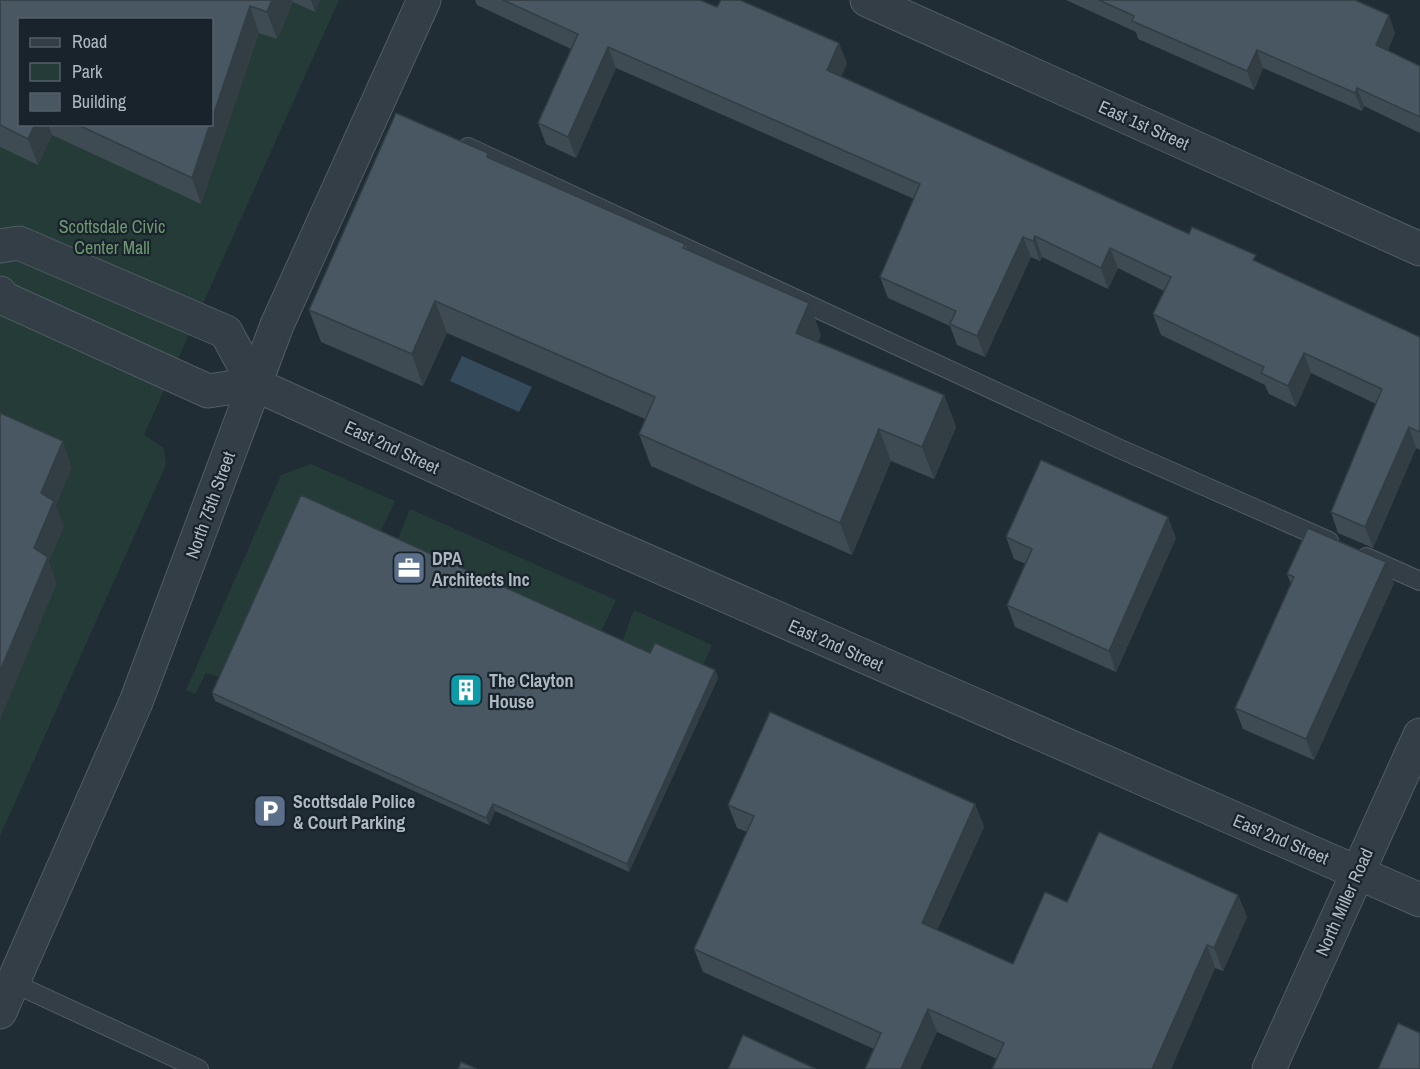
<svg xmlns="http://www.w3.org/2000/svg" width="1420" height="1069" viewBox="0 0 1420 1069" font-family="'Archivo Narrow',sans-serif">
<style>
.green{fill:#253b38;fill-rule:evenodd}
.water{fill:#354b5c}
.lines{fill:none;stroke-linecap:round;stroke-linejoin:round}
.service-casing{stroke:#515c64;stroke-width:20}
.minor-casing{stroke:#515c64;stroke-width:35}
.tertiary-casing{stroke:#515c64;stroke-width:35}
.service{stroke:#343e46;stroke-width:18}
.minor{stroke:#343e46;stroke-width:33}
.tertiary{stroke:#343e46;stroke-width:33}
.wall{fill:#3e4b53;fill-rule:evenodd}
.shaded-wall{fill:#323d44}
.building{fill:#485761;stroke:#323d44;stroke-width:1.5}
.labels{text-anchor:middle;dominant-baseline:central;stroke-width:4.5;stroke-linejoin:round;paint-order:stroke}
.street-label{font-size:18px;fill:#aeb9c3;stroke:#19232b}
.park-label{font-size:18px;fill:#6f9771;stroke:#19232b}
.poi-label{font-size:18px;font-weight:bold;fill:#aeb9c3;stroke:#19232b;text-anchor:start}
</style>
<rect width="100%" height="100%" fill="#202d35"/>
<!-- green -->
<g class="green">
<path d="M0,0H339L144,435L164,448L166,465L0,836ZM20,20H212V124H20Z"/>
<path d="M311,464L395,501L379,535L225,679L206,673L195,694L186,690L281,475Z"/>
<path d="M410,509L616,600L599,636L396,544Z"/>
<path d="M634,610L712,645L701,670L653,660L621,645Z"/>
</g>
<!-- water -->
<path class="water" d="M462,356L532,387L519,412L450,381Z"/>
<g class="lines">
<defs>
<g id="service">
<path d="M468,147L1118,448L1329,541"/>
<path d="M1366,557L1420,581"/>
<path d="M13,983L199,1069"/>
</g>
<g id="minor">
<path d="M867,0L1420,249"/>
<path d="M0,246L19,243L226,332L254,384"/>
<path d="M0,293L3,298L208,391L254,384L569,527L1420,900"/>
<path d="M0,1012L136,702L277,325L424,0"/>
</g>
<path id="tertiary" d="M1269,1069L1420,735"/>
</defs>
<!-- service casing -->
<use href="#service" class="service-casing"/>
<!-- minor casing -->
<use href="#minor" class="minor-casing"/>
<!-- tertiary casing -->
<use href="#tertiary" class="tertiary-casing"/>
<!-- service -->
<use href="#service" class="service"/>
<!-- minor -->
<use href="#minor" class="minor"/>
<!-- tertiary -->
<use href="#tertiary" class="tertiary"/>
</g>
<!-- wall -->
<g class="wall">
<path d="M0,0H320L315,12L293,2L277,39L259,33L201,204L52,135L38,165L0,147ZM20,20L212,124H20Z"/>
<path d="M475,0H700L847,63L841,77L1189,234L1258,262L1420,337V450L1416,448L1373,548L1338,533L1331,512L1376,404L1311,373L1296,407L1269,394L1265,385L1161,335L1153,314L1164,291L1118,268L1108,289L1042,257L1040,261L1031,257L985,357L957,345L950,326L888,298L880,277L914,199L616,68L576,158L546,144L538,123L571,49L477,5Z"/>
<path d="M1066,0H1355L1395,33L1388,50L1420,66V133L1364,106L1362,111L1263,68L1254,90L1138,39L1136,32Z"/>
<path d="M490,159L685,244L687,250L821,335L818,342L944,395L956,427L934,479L891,461L852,555L651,466L639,434L645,419L447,333L423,386L321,342L309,310Z"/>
<path d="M1006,537L1176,538L1116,672L1015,627L1007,605L1026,564L1014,559Z"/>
<path d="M1287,574L1394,583L1314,760L1243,729L1235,708L1291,584Z"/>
<path d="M650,653L715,670L718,678L629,872L495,811L489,825L215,701L212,693Z"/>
<path d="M975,804L984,827L937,930L1013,964L1067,902L1238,895L1247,917L1223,971L1215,968L1171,1069H992L997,1059L937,1032L920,1069H865L874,1049L703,972L694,949L747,832L737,828L728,805Z"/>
</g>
<!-- shaded-wall -->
<g class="shaded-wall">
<path d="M272,0H292L293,2L277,39L267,12Z"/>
<path d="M311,0H320L315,12Z"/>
<path d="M250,6L259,33L201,204L192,178L210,124H212V119Z"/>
<path d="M1389,15L1395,33L1382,63L1376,45Z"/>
<path d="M839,43L847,63L835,91L827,70Z"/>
<path d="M608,47L616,68L576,158L568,137Z"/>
<path d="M1257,50L1263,68L1254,90L1247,71Z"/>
<path d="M1357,88L1364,106L1362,111L1355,93Z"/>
<path d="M35,124H48L52,135L38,165L28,139Z"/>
<path d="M1035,236L1042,257L1040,261L1033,241Z"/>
<path d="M1023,237L1031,257L985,357L977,336Z"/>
<path d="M1110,248L1118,268L1108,289L1101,268Z"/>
<path d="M435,301L447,333L423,386L412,354Z"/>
<path d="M809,303L821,335L808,365L796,333Z"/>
<path d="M1304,353L1311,373L1296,407L1288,386Z"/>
<path d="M944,395L956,427L934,479L922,447Z"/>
<path d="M1409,427L1416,448L1373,548L1365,527Z"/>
<path d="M879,429L891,461L852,555L840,523Z"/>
<path d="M63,441L72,468L56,506L64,527L49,561L57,583L0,720V671L34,548L41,493Z"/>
<path d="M1168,517L1176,538L1116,672L1109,651Z"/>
<path d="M1386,562L1394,583L1314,760L1306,739Z"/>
<path d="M715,670L718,678L629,872L627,864Z"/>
<path d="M493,804L495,811L489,825L486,818Z"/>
<path d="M975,804L984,827L930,946L922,923Z"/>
<path d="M1238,895L1247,917L1223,971L1214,948Z"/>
<path d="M1207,945L1215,968L1171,1069H1152Z"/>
<path d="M928,1009L937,1032L920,1069H901Z"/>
</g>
<!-- building -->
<g class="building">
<path d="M0,0H272L267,12L250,6L212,119V20H20V124H35L28,139L0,125Z"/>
<path d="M503,0H700L717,7L721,0H740L839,43L827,70L1189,234L1192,227L1256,255L1253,260L1420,337V432L1409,427L1365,527L1331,512L1382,389L1304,353L1288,386L1261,373L1264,367L1153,314L1171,277L1110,248L1101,268L1035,236L1033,241L1023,237L977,336L950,324L956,311L880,277L920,184L608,47L568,137L538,123L578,34Z"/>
<path d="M1099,0H1355L1389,15L1376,45L1420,66V117L1357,88L1355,93L1257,50L1247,71L1132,21L1134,16Z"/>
<path d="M396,113L488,153L487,157L685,244L683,248L809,303L796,333L944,395L922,447L879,429L840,523L639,434L655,397L435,301L412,354L309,310Z"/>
<path d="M76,124H210L192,178Z"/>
<path d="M0,413L63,441L41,493L54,501L34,548L48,557L0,671Z"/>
<path d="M1041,460L1168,517L1109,651L1007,605L1032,549L1006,537Z"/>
<path d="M301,495L650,653L655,643L715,670L627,864L493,804L486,818L212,693Z"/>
<path d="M1308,528L1386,562L1306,739L1235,708L1294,577L1287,574Z"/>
<path d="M770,712L975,804L922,923L1013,964L1045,892L1067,902L1099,832L1238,895L1214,948L1207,945L1152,1069H992L1004,1043L928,1009L901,1069H865L881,1033L694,949L754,816L728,805Z"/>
<path d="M1398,1023L1420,1033V1069H1378Z"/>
<path d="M743,1035L816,1069H728Z"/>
<path d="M461,1062L477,1069H458Z"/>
</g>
<!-- icons -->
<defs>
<symbol id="office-square" viewBox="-11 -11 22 22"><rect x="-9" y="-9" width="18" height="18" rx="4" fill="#5c6f8a" stroke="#19232b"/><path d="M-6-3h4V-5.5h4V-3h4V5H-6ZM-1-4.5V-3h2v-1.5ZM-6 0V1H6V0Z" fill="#fff"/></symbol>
<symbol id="building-square" viewBox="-11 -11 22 22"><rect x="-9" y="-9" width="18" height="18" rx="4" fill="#0f9aa8" stroke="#19232b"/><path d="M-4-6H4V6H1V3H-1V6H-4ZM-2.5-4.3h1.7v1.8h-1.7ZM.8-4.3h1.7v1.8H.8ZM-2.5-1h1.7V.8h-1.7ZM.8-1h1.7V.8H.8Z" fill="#fff"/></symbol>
<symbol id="parking-square" viewBox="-11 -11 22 22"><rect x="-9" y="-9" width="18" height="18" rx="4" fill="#5c6f8a" stroke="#19232b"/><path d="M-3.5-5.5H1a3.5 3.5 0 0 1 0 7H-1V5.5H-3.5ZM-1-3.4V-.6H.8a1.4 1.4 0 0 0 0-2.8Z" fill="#fff"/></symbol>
</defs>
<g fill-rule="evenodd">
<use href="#office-square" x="390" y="549" width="38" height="38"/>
<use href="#building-square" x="447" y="671" width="38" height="38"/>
<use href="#parking-square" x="251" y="792" width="38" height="38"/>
</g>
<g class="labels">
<!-- street labels -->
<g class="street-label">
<text transform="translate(1144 125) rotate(24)">East 1st Street</text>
<text transform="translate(392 447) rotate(25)">East 2nd Street</text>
<text transform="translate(210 505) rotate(-70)">North 75th Street</text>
<text transform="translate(836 645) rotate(24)">East 2nd Street</text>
<text transform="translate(1281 839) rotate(23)">East 2nd Street</text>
<text transform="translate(1344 902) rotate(-66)">North Miller Road</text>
</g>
<!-- park labels -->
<g class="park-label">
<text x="112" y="226">Scottsdale Civic<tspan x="112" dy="21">Center Mall</tspan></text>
</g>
<!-- poi labels -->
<g class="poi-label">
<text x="432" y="558">DPA<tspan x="432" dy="21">Architects Inc</tspan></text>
<text x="489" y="680">The Clayton<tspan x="489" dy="21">House</tspan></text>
<text x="293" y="801">Scottsdale Police<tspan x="293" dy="21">&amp; Court Parking</tspan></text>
</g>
</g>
<!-- legend -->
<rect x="18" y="18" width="195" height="108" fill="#19232b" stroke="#555f68" stroke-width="1.5"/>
<rect x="30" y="38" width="30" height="9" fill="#343e46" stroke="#555f68" stroke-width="1.5"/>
<text x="72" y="48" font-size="18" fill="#aeb9c3">Road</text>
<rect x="30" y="63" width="30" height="18" fill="#253b38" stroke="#555f68" stroke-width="1.5"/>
<text x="72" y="78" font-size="18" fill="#aeb9c3">Park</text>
<rect x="30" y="93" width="30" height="18" fill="#485761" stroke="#555f68" stroke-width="1.5"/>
<text x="72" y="108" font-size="18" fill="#aeb9c3">Building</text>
</svg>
